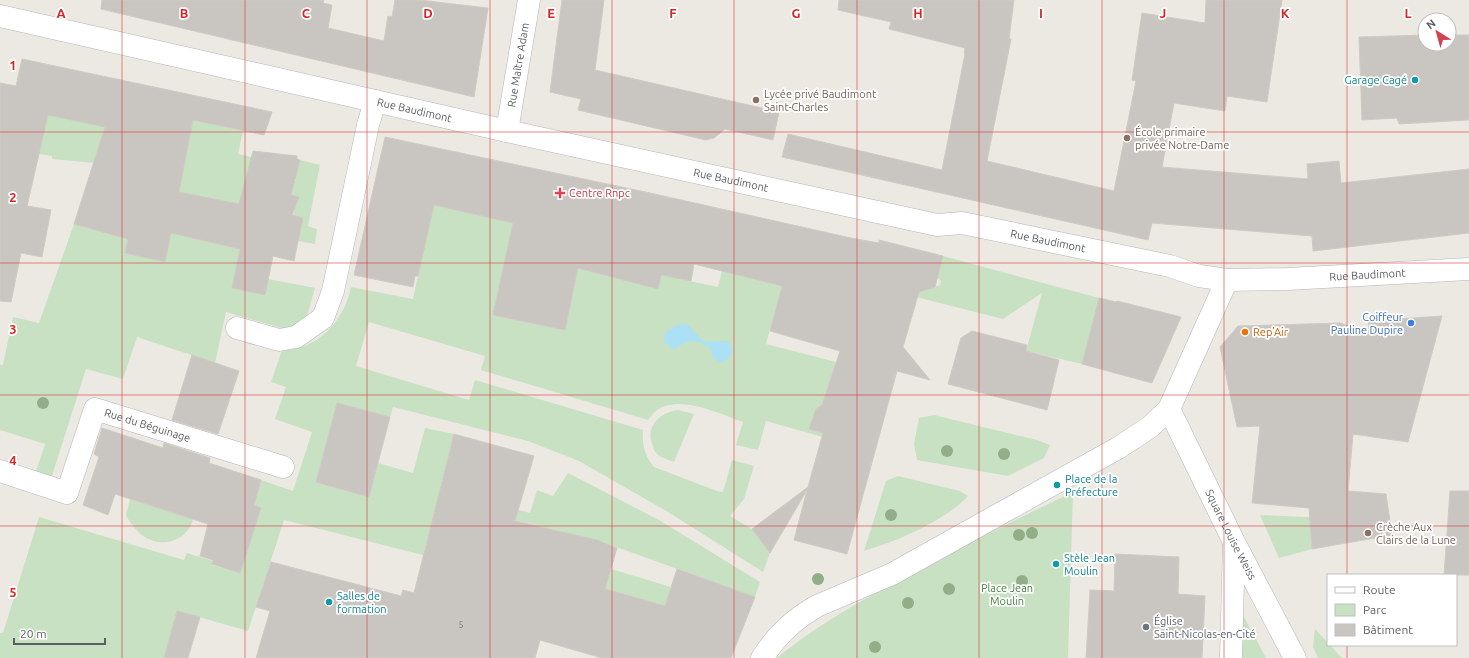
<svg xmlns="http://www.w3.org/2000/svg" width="1469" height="658" viewBox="0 0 1469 658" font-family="Ubuntu,sans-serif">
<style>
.green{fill:#c8e1c3}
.water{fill:#ace0f4}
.building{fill:#c9c6c2;stroke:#d0cac2}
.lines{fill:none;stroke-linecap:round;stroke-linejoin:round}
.minor-casing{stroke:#b4b6b9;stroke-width:23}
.minor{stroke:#fff;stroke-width:22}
.tree{fill:#91ae89}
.grid{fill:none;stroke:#d62828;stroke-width:1;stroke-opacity:0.55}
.culture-dot{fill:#0f9aa8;stroke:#fff;stroke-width:1.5}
.education-dot{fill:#8d6e63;stroke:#fff;stroke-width:1.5}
.health-dot{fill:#e0444e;stroke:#fff;stroke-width:1.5}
.shop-dot{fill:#3f7fe0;stroke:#fff;stroke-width:1.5}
.food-dot{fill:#e8710a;stroke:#fff;stroke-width:1.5}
.worship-dot{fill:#6b7280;stroke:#fff;stroke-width:1.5}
.labels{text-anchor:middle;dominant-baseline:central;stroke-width:3.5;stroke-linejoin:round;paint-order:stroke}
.number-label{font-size:9px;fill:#76797a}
.street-label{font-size:11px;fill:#5b5f62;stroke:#fff}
.culture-label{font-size:11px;fill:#0d838f;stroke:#fff;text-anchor:start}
.education-label{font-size:11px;fill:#785e54;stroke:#fff;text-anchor:start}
.health-label{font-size:11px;fill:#be3a42;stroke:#fff;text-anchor:start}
.shop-label{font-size:11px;fill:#366cbe;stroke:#fff;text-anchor:end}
.food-label{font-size:11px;fill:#c56008;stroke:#fff;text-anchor:start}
.park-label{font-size:11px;fill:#467d3f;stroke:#fff}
.worship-label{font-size:11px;fill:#5b616d;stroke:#fff;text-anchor:start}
.grid-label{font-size:13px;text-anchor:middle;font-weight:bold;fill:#d62828;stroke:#fff;stroke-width:3.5;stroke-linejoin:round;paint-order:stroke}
</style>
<rect width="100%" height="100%" fill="#ece9e3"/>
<!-- green -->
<g class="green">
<path d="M48,115L105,127L94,163L52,159V156L39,154Z"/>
<path d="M193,120L243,131L238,154L260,159L240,205L179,192Z"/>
<path d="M300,160L320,165L308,226L317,229L315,244L298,241L303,218L293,216L297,200L289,195L292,180L295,181L296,179L293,177Z"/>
<path d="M137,197L125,253L164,262L171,233L240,249L232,288L265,295L268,279L315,288L307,316L297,326L285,329L226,312L215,363L137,337L123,379L86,369L51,479L35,474L45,444L0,430V365H3L13,317L39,323L74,224L91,229Z"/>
<path d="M433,205L513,223L493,315L565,330L580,260L611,243L609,276L658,289L661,275L718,287L722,271L782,285L766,344L836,362L822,405L816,409L809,429L833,436V440L766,421L758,450L736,445L743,422C720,414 678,393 656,411C653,413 650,417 648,420L481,370L485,356L369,322L356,366L469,400L475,380L643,430C642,445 644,455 654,467L717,491L723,492L732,460L754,466L744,499L730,516L752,529L770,553L763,572L668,512L579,461L528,441L393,407L390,417L337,403L316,482L369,496L378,463L413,473L425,428L454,434L440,488L530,513L537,490L553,496L568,473L659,520L760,582L755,597L597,540L437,502L423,555L284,520L248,631L178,611L164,658H0V633H3L39,517L184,560L187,553L213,561L212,565L240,573L261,508L254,505L261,480L293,491L312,432L275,419L286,387L271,382L282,350C318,350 344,321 351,287L413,299Z"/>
<path d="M943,256L1099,298L1082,364L1026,351L1042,293L1003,319L912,296L916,282L934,287L940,285L941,281L937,277Z"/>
<path d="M678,410L694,414L674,462C670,460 664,459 660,456C655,454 653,448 652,443C646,425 661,412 678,410Z"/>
<path d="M934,415L1037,440L1050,445L1044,458L1008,476L917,460L914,444L919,418Z"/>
<path d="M898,476L960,491L968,496C943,522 897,541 864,551L886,481Z"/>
<path d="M1073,492L1068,658H777C823,620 877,592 929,564C977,539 1025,515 1073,492Z"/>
<path d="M130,499L193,519C188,541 161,549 143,536C136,531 131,523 126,516Z"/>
<path d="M1260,515L1310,517L1312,549L1279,558Z"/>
<path d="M611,569L671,587L664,612L645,601L605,589Z"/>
<path d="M1234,611L1244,617L1266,658H1242Z"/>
<path d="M1315,629L1342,658H1318L1313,647Z"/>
</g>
<!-- water -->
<path class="water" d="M682,324L688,325C709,348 700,340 728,341L732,349C732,356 726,364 718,362L712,355L710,348C702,343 695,339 685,343C680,345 678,348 673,349L664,342L665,333L675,326Z"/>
<!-- building -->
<g class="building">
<path d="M102,0H324L323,3L332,5L328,28L384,41L388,16L392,17L395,0H419L488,8L474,97L101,9Z"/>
<path d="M562,0H604L595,70L779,112L773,140L725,129L714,138L706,140L578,110L581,99L550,92Z"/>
<path d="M839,0H1014L1009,39H1011L987,161L1114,191L1136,81L1132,80L1142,13L1205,23L1206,0H1282L1267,102L1227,96L1225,111L1174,103L1162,167L1308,179L1307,164L1339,161L1341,183L1469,169V233L1313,251L1312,236L1152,223L1148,240L782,157L788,134L942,170L965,54L964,53L965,48L889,29L891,22L838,10Z"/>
<path d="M1425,35V44H1449V35H1469V120L1399,124L1397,118L1362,120L1359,37Z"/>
<path d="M22,59L272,112L264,135L193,120L179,192L239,204L253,151L297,156V159L300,160L291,195L299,197L292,215L303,218L294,261L273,256L265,295L232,288L240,249L171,233L165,262L125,253L128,239L74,224L105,127L48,115L27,206L51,210L42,257L21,253L11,302L0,301V83L16,86Z"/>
<path d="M385,137L650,193L851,238L879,243V240L943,256L935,287L919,292L903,347L930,380L897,371L847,554L794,540L807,490L770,553L752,529L808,487L823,433L809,429L816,409L822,405L840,351L770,331L782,286L694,264L691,281L661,275L658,289L578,268L565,330L493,315L513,223L434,205L418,276H415L413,287L354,275Z"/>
<path d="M1099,298L1116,302L1117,301L1181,317L1152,383L1082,364Z"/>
<path d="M1442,316L1408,442L1353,434L1348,491L1386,494L1392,535L1312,549L1309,508L1252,503L1260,426L1237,427L1220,347L1238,326L1340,323L1368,333L1369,321Z"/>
<path d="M972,331L1027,345L1026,351L1059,360L1047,410L948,384L961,338Z"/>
<path d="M192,355L239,371L218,434L172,420Z"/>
<path d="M337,403L390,417L369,497L316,482Z"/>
<path d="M102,428L163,448L164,443L210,458L209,463L261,480L254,505L261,508L240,573L212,564L213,560L200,556L208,524L115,494L108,515L83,505L99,457L94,454Z"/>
<path d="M454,434L534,456L515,521L597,540L617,548L605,589L665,606L677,569L755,597L731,658H602L540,640L535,658H256L270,611L256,607L271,562L401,596L403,590L414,593Z"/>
<path d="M1450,491H1469V575H1444Z"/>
<path d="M1115,554L1179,557L1178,594L1205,596L1202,658H1086L1090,590L1114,591Z"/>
<path d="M177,611L200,617L188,658H164Z"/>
</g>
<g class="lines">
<defs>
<g id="minor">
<path id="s1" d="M0,16L507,131L937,225L962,223L1170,266L1199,276L1227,280L1288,279L1469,269"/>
<path id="s2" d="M507,131L529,0"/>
<path d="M237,328L279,340L296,337L323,318L333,291L368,125L375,101"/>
<path id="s3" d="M1169,409L1234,542L1295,658"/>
<path id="s4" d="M0,471L67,493L95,409L283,467"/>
<path d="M762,658C777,635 793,620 817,606L892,574L1118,448L1150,427L1169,409L1227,280"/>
<path d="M1231,658L1234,543"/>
</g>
</defs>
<!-- minor casing -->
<use href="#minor" class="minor-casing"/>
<!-- minor -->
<use href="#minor" class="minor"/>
</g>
<!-- trees -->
<g class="tree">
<circle cx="43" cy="403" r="6"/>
<circle cx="947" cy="451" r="6"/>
<circle cx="1004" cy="454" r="6"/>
<circle cx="891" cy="515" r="6"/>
<circle cx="1032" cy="533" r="6"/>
<circle cx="1019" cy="535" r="6"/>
<circle cx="818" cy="579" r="6"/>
<circle cx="1022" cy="581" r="6"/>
<circle cx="949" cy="589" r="6"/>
<circle cx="908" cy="603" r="6"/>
<circle cx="875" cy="647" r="6"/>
</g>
<!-- grid -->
<path class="grid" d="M122,0V658M245,0V658M367,0V658M490,0V658M612,0V658M734,0V658M857,0V658M979,0V658M1102,0V658M1224,0V658M1347,0V575M0,132H1469M0,263H1469M0,395H1469M0,526H1469M1347,645V658"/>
<!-- markers -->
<g class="culture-dot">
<circle cx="1415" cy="80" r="4"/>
<circle cx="1057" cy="485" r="4"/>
<circle cx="1056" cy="564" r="4"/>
<circle cx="329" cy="602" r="4"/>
</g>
<g class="education-dot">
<circle cx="756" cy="100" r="4"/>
<circle cx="1127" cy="138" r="4"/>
<circle cx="1368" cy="533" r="4"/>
</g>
<path class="health-dot" d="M558 187h4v4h4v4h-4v4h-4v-4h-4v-4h4z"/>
<circle class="shop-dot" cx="1411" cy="323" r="4"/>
<circle class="food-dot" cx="1245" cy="332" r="4"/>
<circle class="worship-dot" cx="1146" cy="627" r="4"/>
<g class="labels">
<!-- number labels -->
<g class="number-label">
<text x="461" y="625">5</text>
</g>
<!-- street labels -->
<g class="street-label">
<text stroke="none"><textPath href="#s2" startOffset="67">Rue Maître Adam</textPath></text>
<text stroke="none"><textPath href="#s1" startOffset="425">Rue Baudimont</textPath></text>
<text stroke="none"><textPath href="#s1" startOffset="749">Rue Baudimont</textPath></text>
<text stroke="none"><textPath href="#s1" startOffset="1073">Rue Baudimont</textPath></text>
<text stroke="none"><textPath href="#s1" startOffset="1397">Rue Baudimont</textPath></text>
<text stroke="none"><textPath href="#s4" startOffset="214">Rue du Béguinage</textPath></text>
<text stroke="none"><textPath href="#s3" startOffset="140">Square Louise Weiss</textPath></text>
</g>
<!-- culture labels -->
<g class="culture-label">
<text x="1407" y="80" text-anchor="end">Garage Cagé</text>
<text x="1065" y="479">Place de la<tspan x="1065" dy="13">Préfecture</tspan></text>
<text x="1064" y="558">Stèle Jean<tspan x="1064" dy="13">Moulin</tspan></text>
<text x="337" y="596">Salles de<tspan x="337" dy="13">formation</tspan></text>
</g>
<!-- education labels -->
<g class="education-label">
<text x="764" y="94">Lycée privé Baudimont<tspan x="764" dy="13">Saint-Charles</tspan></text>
<text x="1135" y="132">École primaire<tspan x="1135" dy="13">privée Notre-Dame</tspan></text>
<text x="1376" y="527">Crèche Aux<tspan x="1376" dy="13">Clairs de la Lune</tspan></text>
</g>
<!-- health labels -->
<g class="health-label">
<text x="569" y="193">Centre Rnpc</text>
</g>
<!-- shop labels -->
<g class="shop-label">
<text x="1403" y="317">Coiffeur<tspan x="1403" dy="13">Pauline Dupire</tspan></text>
</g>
<!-- food labels -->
<g class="food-label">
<text x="1253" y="332">Rep’Air</text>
</g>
<!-- park labels -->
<g class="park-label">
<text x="1007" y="588">Place Jean<tspan x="1007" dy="13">Moulin</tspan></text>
</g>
<!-- worship labels -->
<g class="worship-label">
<text x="1154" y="621">Église<tspan x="1154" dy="13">Saint-Nicolas-en-Cité</tspan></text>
</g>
</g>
<g class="grid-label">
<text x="61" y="18">A</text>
<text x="184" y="18">B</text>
<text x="306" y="18">C</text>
<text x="428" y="18">D</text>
<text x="551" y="18">E</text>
<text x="673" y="18">F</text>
<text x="796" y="18">G</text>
<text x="918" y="18">H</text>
<text x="1041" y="18">I</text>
<text x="1163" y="18">J</text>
<text x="1285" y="18">K</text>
<text x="1408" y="18">L</text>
<text x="13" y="70">1</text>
<text x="13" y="202">2</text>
<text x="13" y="334">3</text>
<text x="13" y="465">4</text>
<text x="13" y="597">5</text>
</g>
<!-- legend -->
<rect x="1327" y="574" width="130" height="72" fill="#ffffff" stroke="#bdbfc0"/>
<rect x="1335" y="587" width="20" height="6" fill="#ffffff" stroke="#bdbfc0"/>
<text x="1363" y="594" font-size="12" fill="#5b5f62">Route</text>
<rect x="1335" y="604" width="20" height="12" fill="#c8e1c3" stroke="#bdbfc0"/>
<text x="1363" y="614" font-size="12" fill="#5b5f62">Parc</text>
<rect x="1335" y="624" width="20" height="12" fill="#c9c6c2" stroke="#bdbfc0"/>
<text x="1363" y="634" font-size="12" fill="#5b5f62">Bâtiment</text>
<!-- north arrow -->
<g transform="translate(1437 32) rotate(323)"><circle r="19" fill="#ffffff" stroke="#bdbfc0"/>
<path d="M0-3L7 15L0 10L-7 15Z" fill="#d3424f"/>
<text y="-6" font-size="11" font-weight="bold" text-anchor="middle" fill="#5b5f62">N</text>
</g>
<!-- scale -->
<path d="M14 638v6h91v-6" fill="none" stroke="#5b5f62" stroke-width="2"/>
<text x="20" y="638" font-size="12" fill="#5b5f62" stroke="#ffffff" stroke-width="3" paint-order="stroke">20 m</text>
</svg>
